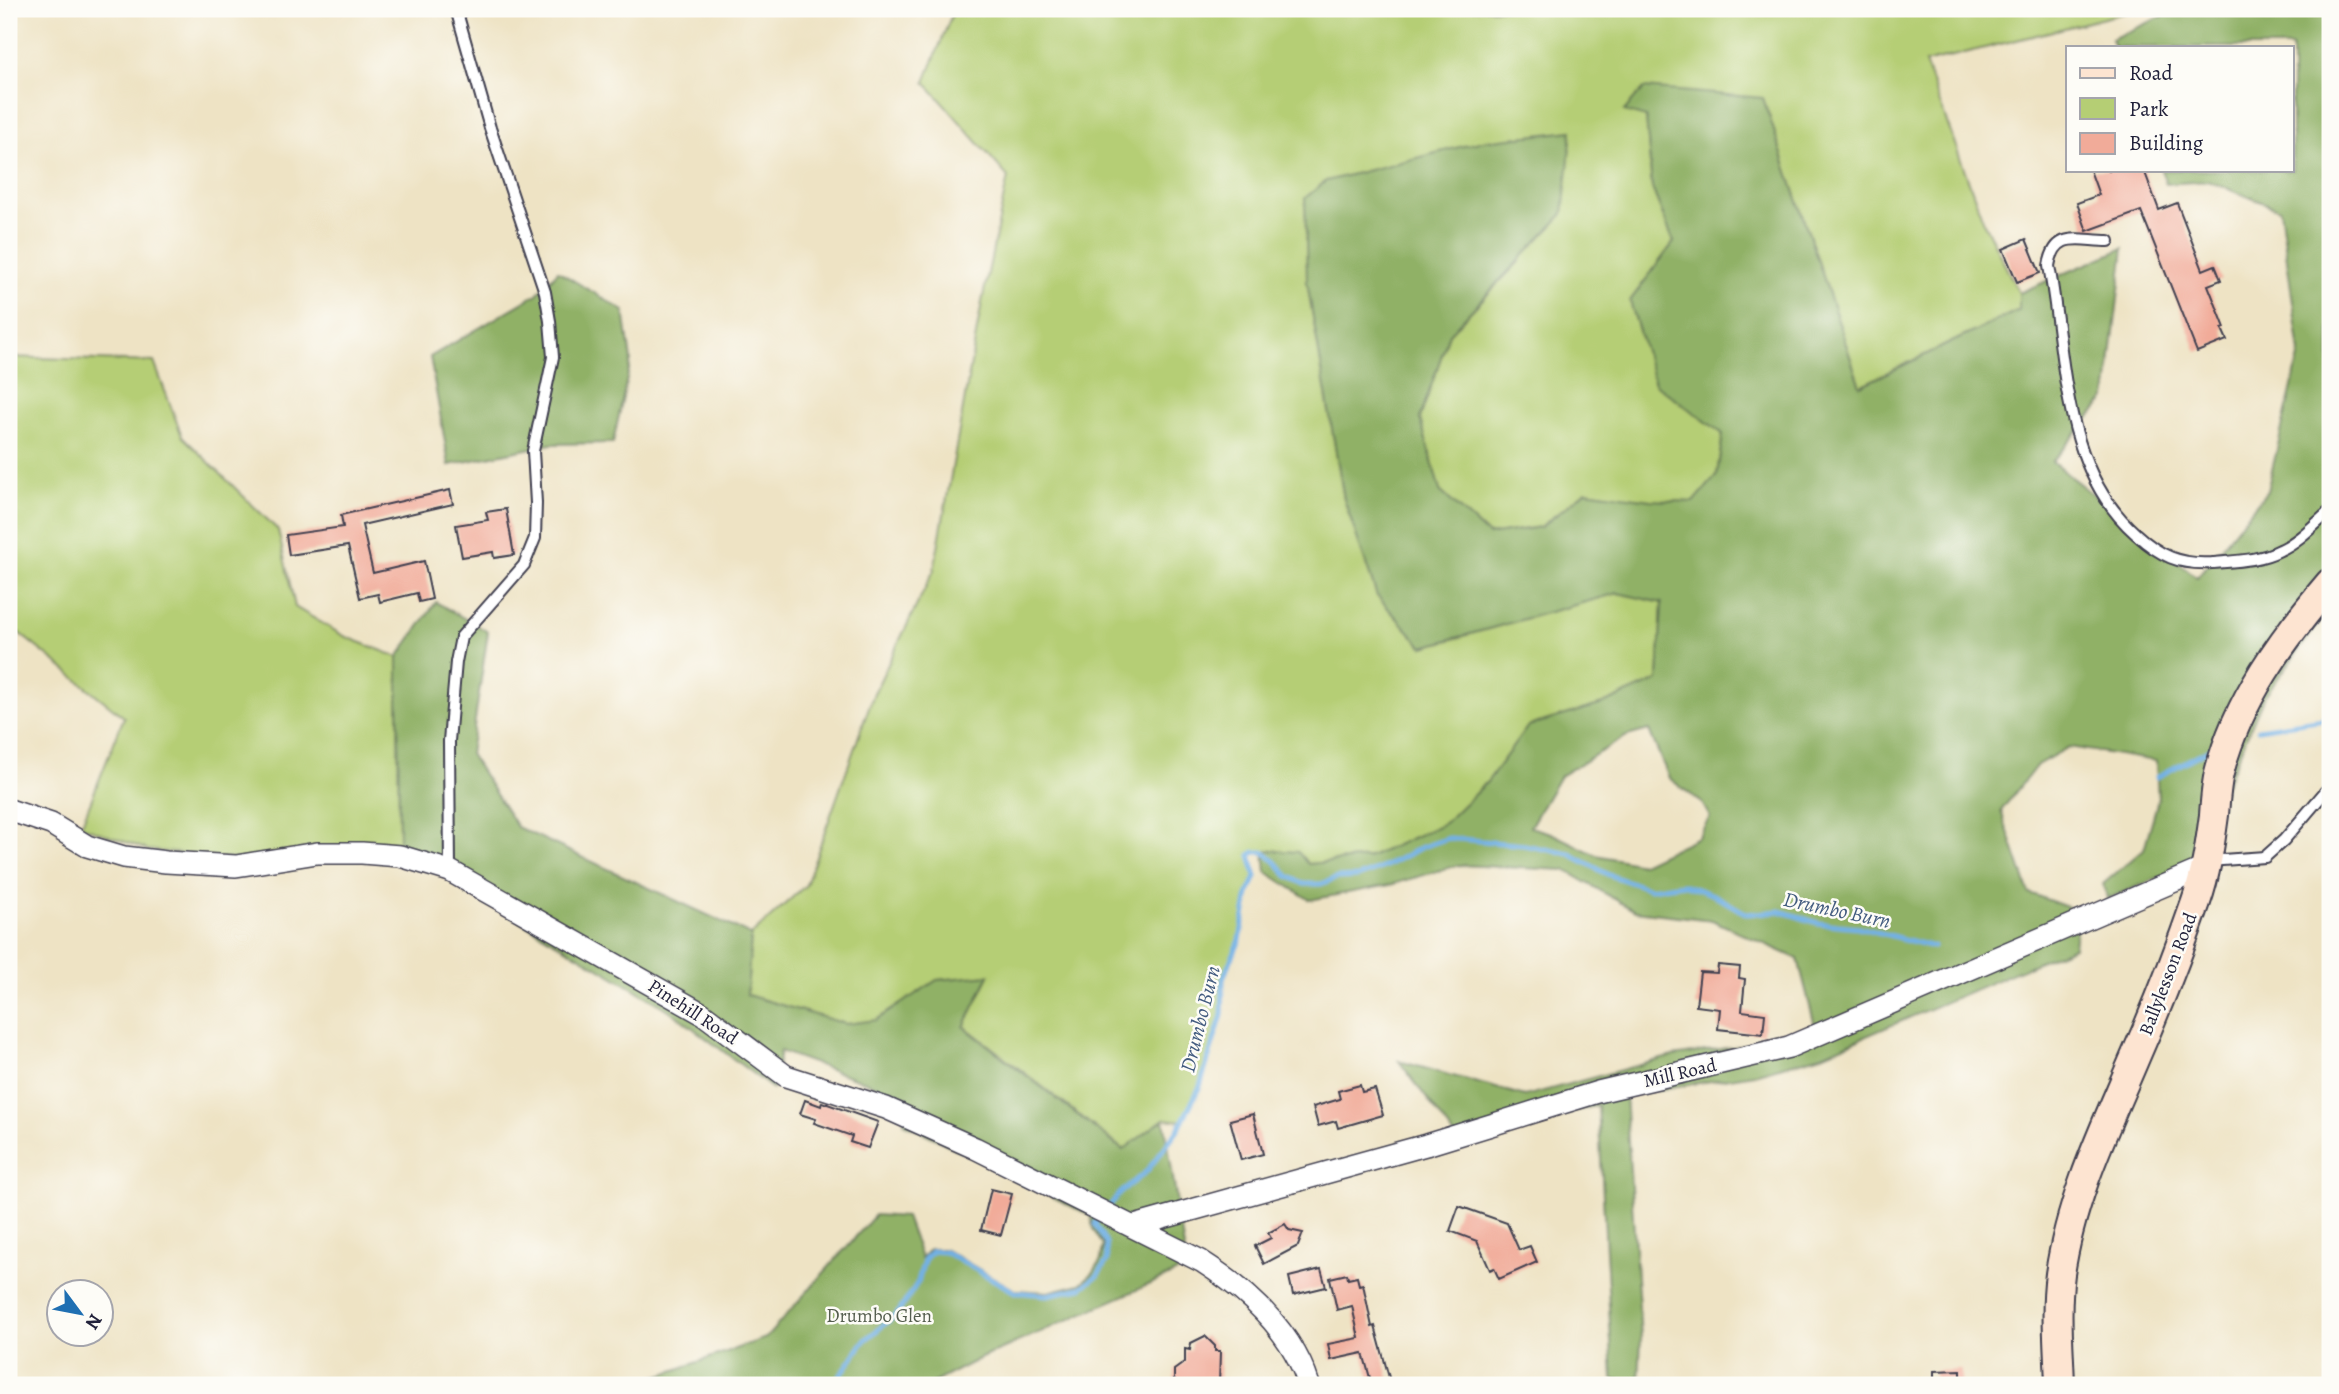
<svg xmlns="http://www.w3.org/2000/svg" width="2339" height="1394" viewBox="0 0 2339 1394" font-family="Alegreya,serif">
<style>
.green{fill:#b5ce74;stroke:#6c7858;stroke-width:2}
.forest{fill:#90b166;stroke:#596a50;stroke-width:2;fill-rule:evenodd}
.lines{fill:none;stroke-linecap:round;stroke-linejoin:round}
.stream{stroke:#72b1e5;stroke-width:5}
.building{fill:#f1ab99}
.lane-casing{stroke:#413f50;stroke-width:14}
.street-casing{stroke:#413f50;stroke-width:24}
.secondary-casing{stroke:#413f50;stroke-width:32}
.lane{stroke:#fff;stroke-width:10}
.street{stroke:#fff;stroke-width:21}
.secondary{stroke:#fde4d1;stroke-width:28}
.labels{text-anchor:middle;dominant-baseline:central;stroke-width:5;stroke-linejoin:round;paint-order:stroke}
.street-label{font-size:19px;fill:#22223b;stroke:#fdfcf7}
.park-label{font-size:19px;fill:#555e4f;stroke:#fdfcf7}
.water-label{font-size:21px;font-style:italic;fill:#425b7f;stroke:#fdfcf7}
</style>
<rect width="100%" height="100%" fill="#fdfcf7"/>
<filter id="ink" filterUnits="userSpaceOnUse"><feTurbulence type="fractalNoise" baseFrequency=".0143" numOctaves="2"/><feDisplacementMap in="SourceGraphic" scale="14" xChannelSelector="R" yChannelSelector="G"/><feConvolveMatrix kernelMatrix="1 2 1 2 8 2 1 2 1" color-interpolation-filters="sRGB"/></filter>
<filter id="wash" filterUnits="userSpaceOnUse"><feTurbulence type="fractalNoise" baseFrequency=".00686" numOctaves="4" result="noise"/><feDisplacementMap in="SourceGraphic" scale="28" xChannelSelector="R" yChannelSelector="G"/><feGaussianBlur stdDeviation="1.57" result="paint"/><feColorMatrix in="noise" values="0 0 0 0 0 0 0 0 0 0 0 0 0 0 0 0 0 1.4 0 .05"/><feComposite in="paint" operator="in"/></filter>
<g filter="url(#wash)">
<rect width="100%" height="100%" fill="#eee3c4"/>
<!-- green -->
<g class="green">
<path d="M954,9H2140L1925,63L1985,225L2019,293V310L1860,386L1763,98L1646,117L1652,188L1674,242L1630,301L1655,384L1723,434L1717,475L1695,502L1651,501L1586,491L1540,527L1488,535L1440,491L1420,418L1449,334L1519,262L1307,282L1344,499L1377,596L1424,647L1618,593L1662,602L1658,681L1603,704L1528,726L1487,782L1445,823L1368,858L1308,864L1271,850L1255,852L1251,855L1256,877L1248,894L1240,940L1223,978L1222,1015L1200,1086L1183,1121L1164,1119L1124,1150L964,1026L989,976L937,980L876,1021L846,1024L747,995L751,935L806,885L874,693L934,570L982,302L1008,177L925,82Z"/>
<path d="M9,357L154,362L182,436L278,530L295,607L344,636L398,657L399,848L239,860L148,850L81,826L124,717L9,625Z"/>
</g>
<!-- forest -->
<g class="forest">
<path d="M2179,9H2330V609L2263,698L2192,864L2107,899L2103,884L2144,849L2158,800L2156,761L2069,747L2037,765L2001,811L2029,893L2078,911L2074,947L1822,1055L1754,1074L1625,1095L1641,1338L1639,1384L1613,1379L1598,1105L1460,1143L1399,1061L1525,1096L1673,1056L1780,1040L1815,1026L1798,959L1712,920L1635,911L1565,870L1458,865L1390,885L1310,900L1266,872L1264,852L1271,850L1298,852L1308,864L1368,858L1445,823L1487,782L1528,726L1603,704L1658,680L1662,603L1618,593L1423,647L1377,596L1344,499L1307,282L1305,198L1326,181L1483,141L1572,131L1563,214L1449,334L1420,418L1440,491L1488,535L1541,527L1586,491L1651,500L1694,502L1717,475L1723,434L1655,384L1630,301L1674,242L1652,188L1646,117L1624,111L1644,88L1763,98L1860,386L2019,310V293L2124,248L2106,398L2052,462L2197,577L2267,491L2300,353L2280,209L2208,181L2166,184L2161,170H2292V47H2114L2111,39ZM1649,730L1669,778L1702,803L1710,817L1698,837L1642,864L1596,855L1551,833L1530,827L1560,776L1627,736Z"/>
<path d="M558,271L624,311L631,360L613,443L551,444L449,465L430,357L537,294Z"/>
<path d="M436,602L488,632L470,754L517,827L751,935L747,995L846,1024L876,1020L937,980L989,975L964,1027L1123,1150L1164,1119L1187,1268L981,1358L929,1385H633L766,1338L875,1215L906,1217L921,1258L930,1249H944L1015,1290L1048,1292L1080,1284L1093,1273L1101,1260L1103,1245L1093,1229L1091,1216L904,1123L907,1097L780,1051L773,1089L669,1010L399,848L398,657Z"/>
</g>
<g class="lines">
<!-- stream -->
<g class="stream">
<path d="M2258,729L2330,718"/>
<path d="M2157,777L2213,747"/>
<path d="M1107,1209L1120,1193L1147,1171L1179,1128L1200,1086L1222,1015L1223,978L1240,940L1248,894L1256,877L1250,855L1255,852H1264L1275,861L1288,876L1304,884H1321L1337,878L1358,877L1384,867L1422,847L1449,838L1524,845L1570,854L1609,875L1650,889L1683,884L1714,895L1747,914L1780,911L1818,923L1858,927L1933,947"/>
<path d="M834,1385L864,1341L898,1313L918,1282L924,1260L932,1251L945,1252L1015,1292L1047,1295L1081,1288L1097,1276L1107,1261L1106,1243L1095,1224L1100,1217"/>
</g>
</g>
<g id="blocks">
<!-- building -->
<g class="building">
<path d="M2090,170H2144L2159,210L2177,203L2203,270L2215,265L2221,280L2208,285L2225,328L2222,329L2227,340L2197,352L2141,211L2087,231L2077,203L2099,195Z"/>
<path d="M2026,239L2040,273L2017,282L2003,249Z"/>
<path d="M450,490L453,504L362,525L373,573L424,561L432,599L419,602L417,593L380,602L378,594L360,598L348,546L289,555L286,535L343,527L341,515Z"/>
<path d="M506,509L514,555L494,558L493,552L462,557L456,525L488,520L486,512Z"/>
<path d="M1718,965L1740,967L1739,978L1745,979L1742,1011L1765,1014L1763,1034L1718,1029L1720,1009L1696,1006L1700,972L1717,973Z"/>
<path d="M1360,1085L1362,1092L1375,1089L1383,1115L1338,1128L1336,1121L1318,1126L1313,1107L1340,1099L1338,1091Z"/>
<path d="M805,1100L821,1106L822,1102L878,1122L868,1148L850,1142L852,1136L814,1123L816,1119L800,1114Z"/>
<path d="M1253,1114L1263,1154L1241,1160L1230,1120Z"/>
<path d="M991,1189L1012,1194L1001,1235L981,1230Z"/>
<path d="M1459,1206L1507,1223L1519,1250L1530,1246L1537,1262L1499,1279L1494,1268L1490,1270L1477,1241L1450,1231Z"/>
<path d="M1285,1224L1289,1230L1303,1233L1298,1246L1264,1264L1255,1246L1271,1238L1268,1233Z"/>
<path d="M1321,1269L1326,1287L1293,1295L1289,1277Z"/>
<path d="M1347,1274L1348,1279L1357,1277L1359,1285L1363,1284L1372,1327L1375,1326L1391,1385H1372L1363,1353L1331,1360L1328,1344L1359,1338L1352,1306L1337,1310L1330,1278Z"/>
<path d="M1205,1336L1215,1346V1351H1220L1219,1385H1177L1174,1379V1370L1185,1362V1349L1190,1350L1191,1343Z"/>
<path d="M1961,1370V1385H1934V1371Z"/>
</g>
</g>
</g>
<g filter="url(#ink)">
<use href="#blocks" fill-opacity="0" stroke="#413f50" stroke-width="2"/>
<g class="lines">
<defs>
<g id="lane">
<path d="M2109,241C2079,241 2055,229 2049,266C2066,356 2061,468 2136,534C2160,556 2179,565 2212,563C2235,561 2259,561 2280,550C2298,542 2315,524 2330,511"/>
<path d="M2208,861L2265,857L2284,840L2330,786"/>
<path d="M450,871L449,741L456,662L461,637L524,565L535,538L536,503L533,451L553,357L550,321L545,292L490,128L456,9"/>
</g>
<g id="street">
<path d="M9,810L51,824L87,846L124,857L166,862L236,866L317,853H362L400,856L450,871L703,1014L786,1076L886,1108L975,1148L1201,1261C1248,1291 1292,1331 1309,1385"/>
<path d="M1134,1226L1426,1145L1598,1092L1789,1047L2207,867"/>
</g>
<path id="secondary" d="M2060,1385C2059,1349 2055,1311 2060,1274C2071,1197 2106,1126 2136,1055C2158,1005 2178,954 2196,902C2206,874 2210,845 2214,815C2215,801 2216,786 2219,773C2237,701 2283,638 2330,583"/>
</defs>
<!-- lane casing -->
<use href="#lane" class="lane-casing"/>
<!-- street casing -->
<use href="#street" class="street-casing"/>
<!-- secondary casing -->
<use href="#secondary" class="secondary-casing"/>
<!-- lane -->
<use href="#lane" class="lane"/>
<!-- street -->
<use href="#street" class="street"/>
<!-- secondary -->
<use href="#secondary" class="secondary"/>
</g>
</g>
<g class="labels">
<!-- street labels -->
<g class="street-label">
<text transform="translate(2168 974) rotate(-69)">Ballylesson Road</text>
<text transform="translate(693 1012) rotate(33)">Pinehill Road</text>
<text transform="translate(1680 1073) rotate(-13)">Mill Road</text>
</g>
<!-- park labels -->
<g class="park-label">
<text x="879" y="1316">Drumbo Glen</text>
</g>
<!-- water labels -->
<g class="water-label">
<text transform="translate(1837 910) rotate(12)">Drumbo Burn</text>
<text transform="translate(1200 1019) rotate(-76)">Drumbo Burn</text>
</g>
</g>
<!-- margin -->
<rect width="2339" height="1394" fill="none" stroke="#fdfcf7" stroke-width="35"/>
<!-- legend -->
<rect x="2066" y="46" width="228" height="126" fill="#fdfcf7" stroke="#a5a5ac" stroke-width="2"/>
<rect x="2080" y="68" width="35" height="10" fill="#fde4d1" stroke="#a5a5ac" stroke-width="2"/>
<text x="2129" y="80" font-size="21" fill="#22223b">Road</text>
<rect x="2080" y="98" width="35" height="21" fill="#b5ce74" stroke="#a5a5ac" stroke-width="2"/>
<text x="2129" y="116" font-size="21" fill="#22223b">Park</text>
<rect x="2080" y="133" width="35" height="21" fill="#f1ab99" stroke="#a5a5ac" stroke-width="2"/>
<text x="2129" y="150" font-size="21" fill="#22223b">Building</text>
<!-- north arrow -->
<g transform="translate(80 1313) rotate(122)"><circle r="33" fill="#fdfcf7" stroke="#a5a5ac" stroke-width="2"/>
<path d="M0-5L12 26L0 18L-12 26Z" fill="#1f6fb2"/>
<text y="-10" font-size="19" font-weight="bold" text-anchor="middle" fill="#22223b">N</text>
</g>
</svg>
